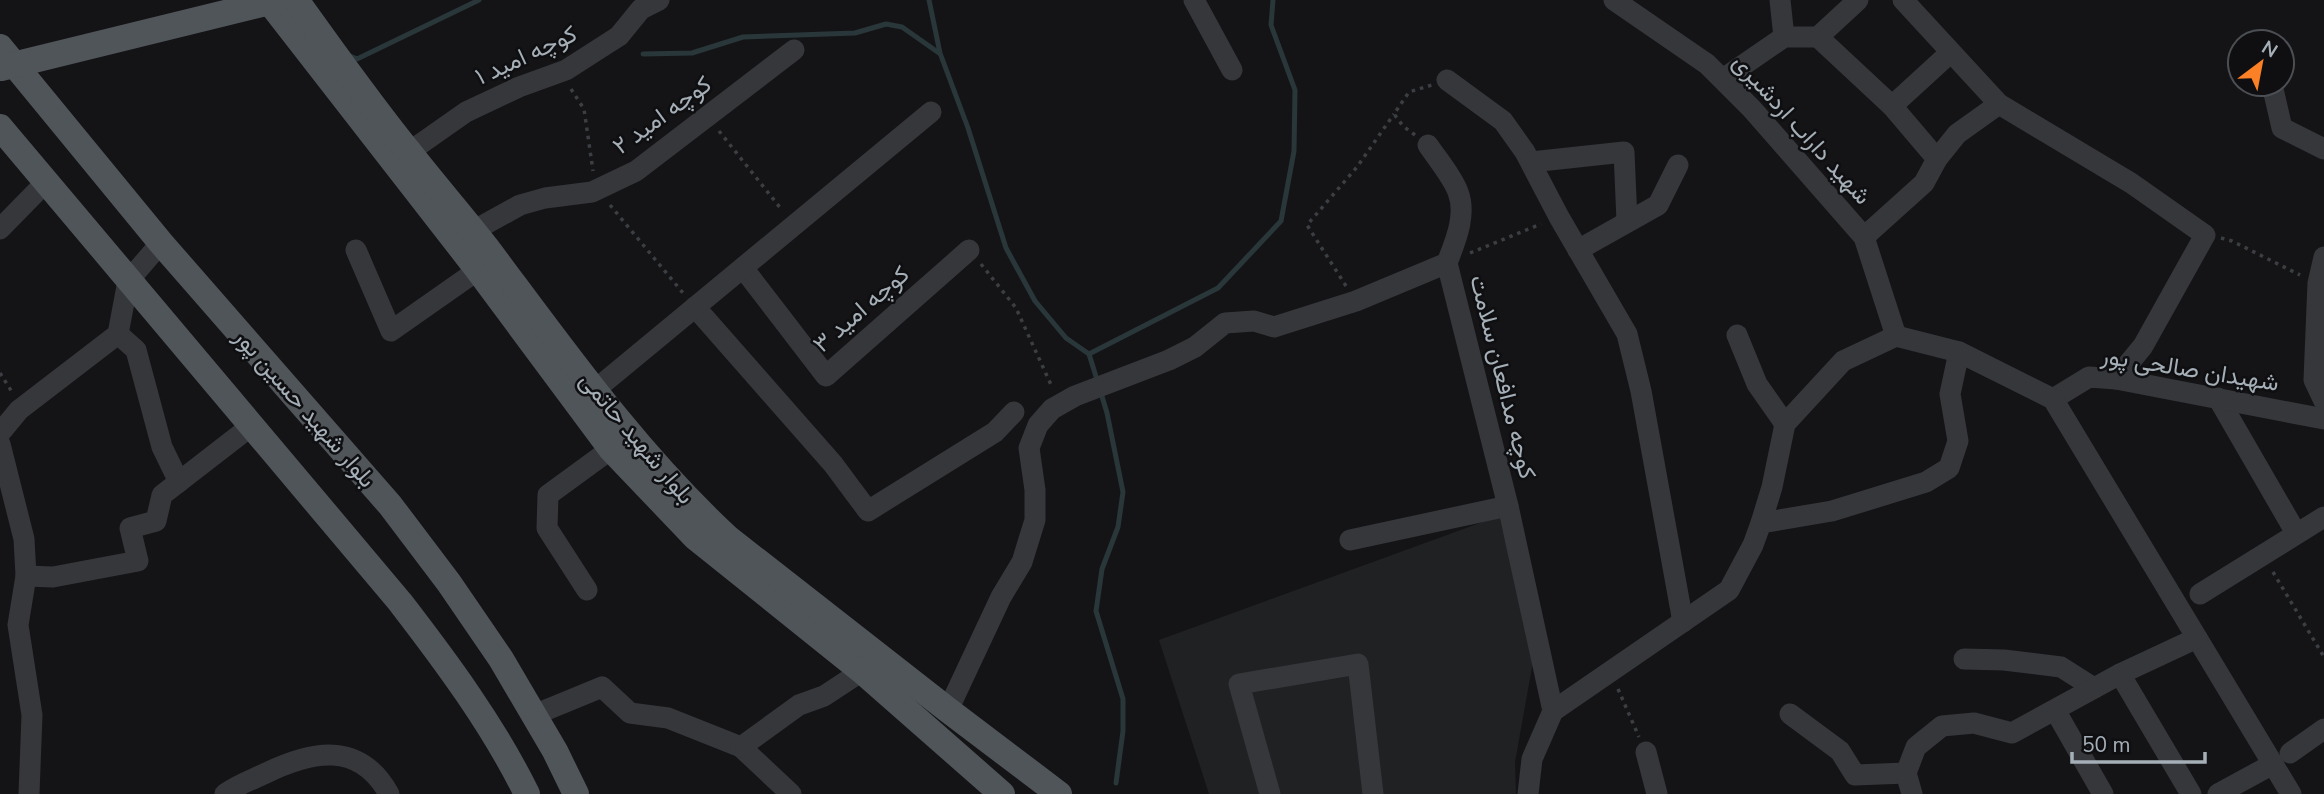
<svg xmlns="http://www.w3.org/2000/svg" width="2324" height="794" viewBox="0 0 2324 794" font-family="'Nunito Sans',Vazirmatn,sans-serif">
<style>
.built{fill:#202123}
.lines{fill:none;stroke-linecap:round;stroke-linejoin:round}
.stream{stroke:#29373a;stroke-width:5}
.path{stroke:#3b3e42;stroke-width:3.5;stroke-dasharray:3.5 5;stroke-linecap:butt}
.minor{stroke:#35373b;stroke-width:21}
.major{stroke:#50555a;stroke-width:26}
.labels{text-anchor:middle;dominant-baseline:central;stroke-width:5;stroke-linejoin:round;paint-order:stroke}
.street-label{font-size:24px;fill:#a5afb7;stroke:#0f0f11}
</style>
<rect width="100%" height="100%" fill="#141416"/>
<!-- built -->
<path class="built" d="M1499,516L1534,656L1515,762L1516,794H1209L1159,640Z"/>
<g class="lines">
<!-- stream -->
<g class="stream">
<path d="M929,0L940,53L968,128L1006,248L1035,301L1066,338L1089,354L1098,383"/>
<path d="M643,54L692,53L743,37L855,33L886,24L902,27L939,53"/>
<path d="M350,56L357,59L479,0"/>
<path d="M1089,354L1218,288L1281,221L1294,151L1295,90L1271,25L1273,0"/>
<path d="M1101,393L1107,413L1123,492L1118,527L1102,569L1096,611L1123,699V731L1116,783"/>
</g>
<!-- path -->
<g class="path">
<path d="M571,89L584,109L593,171"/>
<path d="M719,131L782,210"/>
<path d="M1415,135L1403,126L1394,114L1409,92L1432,85"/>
<path d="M610,205L683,293"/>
<path d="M2221,238L2232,241L2300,275"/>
<path d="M1470,253L1541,224"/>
<path d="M981,264L1016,308L1052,387"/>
<path d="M1346,286L1307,225L1357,167L1394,114"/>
<path d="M0,373L12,392"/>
<path d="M2273,572L2324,657"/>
<path d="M1618,689L1639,737"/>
</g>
<!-- minor -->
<g class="minor">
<path d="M1194,0L1232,70"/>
<path d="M1614,0L1707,64L1752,109L1864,237L1896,336"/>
<path d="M1780,0L1784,37"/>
<path d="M1903,0L1999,104L2131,183L2205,235L2143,346L2116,379"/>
<path d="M1818,37L1892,106L1937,159L1924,183L1864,237"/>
<path d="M1723,79L1784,37H1818L1858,0"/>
<path d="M1447,80L1503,121L1525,152L1559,217L1627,334L1641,391L1683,622"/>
<path d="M2270,84L2273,89L2282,128L2324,149"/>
<path d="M1892,106L1951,52"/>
<path d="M1428,145C1438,160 1452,176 1458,192C1467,215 1455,242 1447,263"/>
<path d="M409,152L466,112L519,87L566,70L619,36L641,9L659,0"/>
<path d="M1937,159L1957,134L1999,104"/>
<path d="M1531,162L1624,152L1627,221"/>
<path d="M0,229L45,183"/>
<path d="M473,231L520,205L545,198L592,192L636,171L794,50"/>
<path d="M356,250L391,331L478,270"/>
<path d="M1578,250L1658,205L1678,165"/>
<path d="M2324,257L2318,283L2314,380L2324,401"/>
<path d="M743,268L826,376L969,250"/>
<path d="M695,307L833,464L868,511L995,432L1014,412"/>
<path d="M118,334L136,350L162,447L179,482"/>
<path d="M1737,335L1757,384L1785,424"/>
<path d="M2218,398L2296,533"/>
<path d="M584,399L931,112"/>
<path d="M2053,399L2089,377L2116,379L2324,419"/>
<path d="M0,433L19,410L118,334L128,281L161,243"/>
<path d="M0,444L24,539L26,576L18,625L32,715L29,794"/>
<path d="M1761,523L1832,511L1926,482L1949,468L1958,441L1950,394L1959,352"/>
<path d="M1350,540L1508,506"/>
<path d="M26,576L53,577L138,561L130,528L156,521L162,495L251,426"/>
<path d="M587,590L547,528L548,495L611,449"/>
<path d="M2200,594L2324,517"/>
<path d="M1964,659L2004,660L2061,667L2094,688"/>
<path d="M2120,674L2191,794"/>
<path d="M948,710L1001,597L1022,562L1035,520V490L1029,448L1038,425L1052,409L1075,396L1169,360L1195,347L1225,323L1254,321L1274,327L1356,301L1447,263L1508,506L1553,711"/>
<path d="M2055,710L2103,794"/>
<path d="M1790,714L1840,751L1855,775L1906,773"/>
<path d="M534,715L602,687L630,713L668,718L741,747L791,794"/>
<path d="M741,747L799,705L824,696L862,671"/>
<path d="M1646,752L1657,794"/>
<path d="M2290,753L2324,729"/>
<path d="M225,794C237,785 251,780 264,774C311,751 359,740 389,794"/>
<path d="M1270,794L1239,684L1358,664L1373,794"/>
<path d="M1528,794L1532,759L1553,711L1729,590L1753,545L1761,523L1772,487L1785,424L1843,361L1896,336L1959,352L2053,399L2291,794"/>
<path d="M1912,794L1906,773L1916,747L1942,726L1974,723L2012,733L2120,674L2197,638"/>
<path d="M2218,794L2273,764"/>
</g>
<!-- major -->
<g class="major">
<path d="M268,0L478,270L611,449L695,537L862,671L1002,794"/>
<path d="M296,0C333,51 370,104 410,153C435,185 462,216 487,248C562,348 635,452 728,538L948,710L1059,794"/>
<path d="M0,47L161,243L390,505L449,583L501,659L555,751L576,794"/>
<path d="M1,68L278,0"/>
<path d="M0,127L400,602C447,663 493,725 527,794"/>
</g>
</g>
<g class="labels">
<!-- street labels -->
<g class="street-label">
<text transform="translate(526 55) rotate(-25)">کوچه امید ۱</text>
<text transform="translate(662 115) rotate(-36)">کوچه امید ۲</text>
<text transform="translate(1802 129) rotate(48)">شهید داراب اردشیری</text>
<text transform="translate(861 309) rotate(-41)">کوچه امید ۳</text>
<text transform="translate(2190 369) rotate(9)">شهیدان صالحی پور</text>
<text transform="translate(1503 377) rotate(76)">کوچه مدافعان سلامت</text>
<text transform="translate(305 408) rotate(49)">بلوار شهيد حسین پور</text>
<text transform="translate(637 438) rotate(50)">بلوار شهید حاتمی</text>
</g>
</g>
<!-- north arrow -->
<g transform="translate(2261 63) rotate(32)"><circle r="33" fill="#0f0f11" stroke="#4b4f53" stroke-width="2"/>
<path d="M0-5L12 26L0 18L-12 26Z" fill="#fb8026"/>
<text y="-10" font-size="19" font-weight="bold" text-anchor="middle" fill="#a5afb7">N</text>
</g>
<!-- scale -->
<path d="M2072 752v10h133v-10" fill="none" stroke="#a5afb7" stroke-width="3.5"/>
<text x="2082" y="752" font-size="21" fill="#a5afb7" stroke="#0f0f11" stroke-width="5" paint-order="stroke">50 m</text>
</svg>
